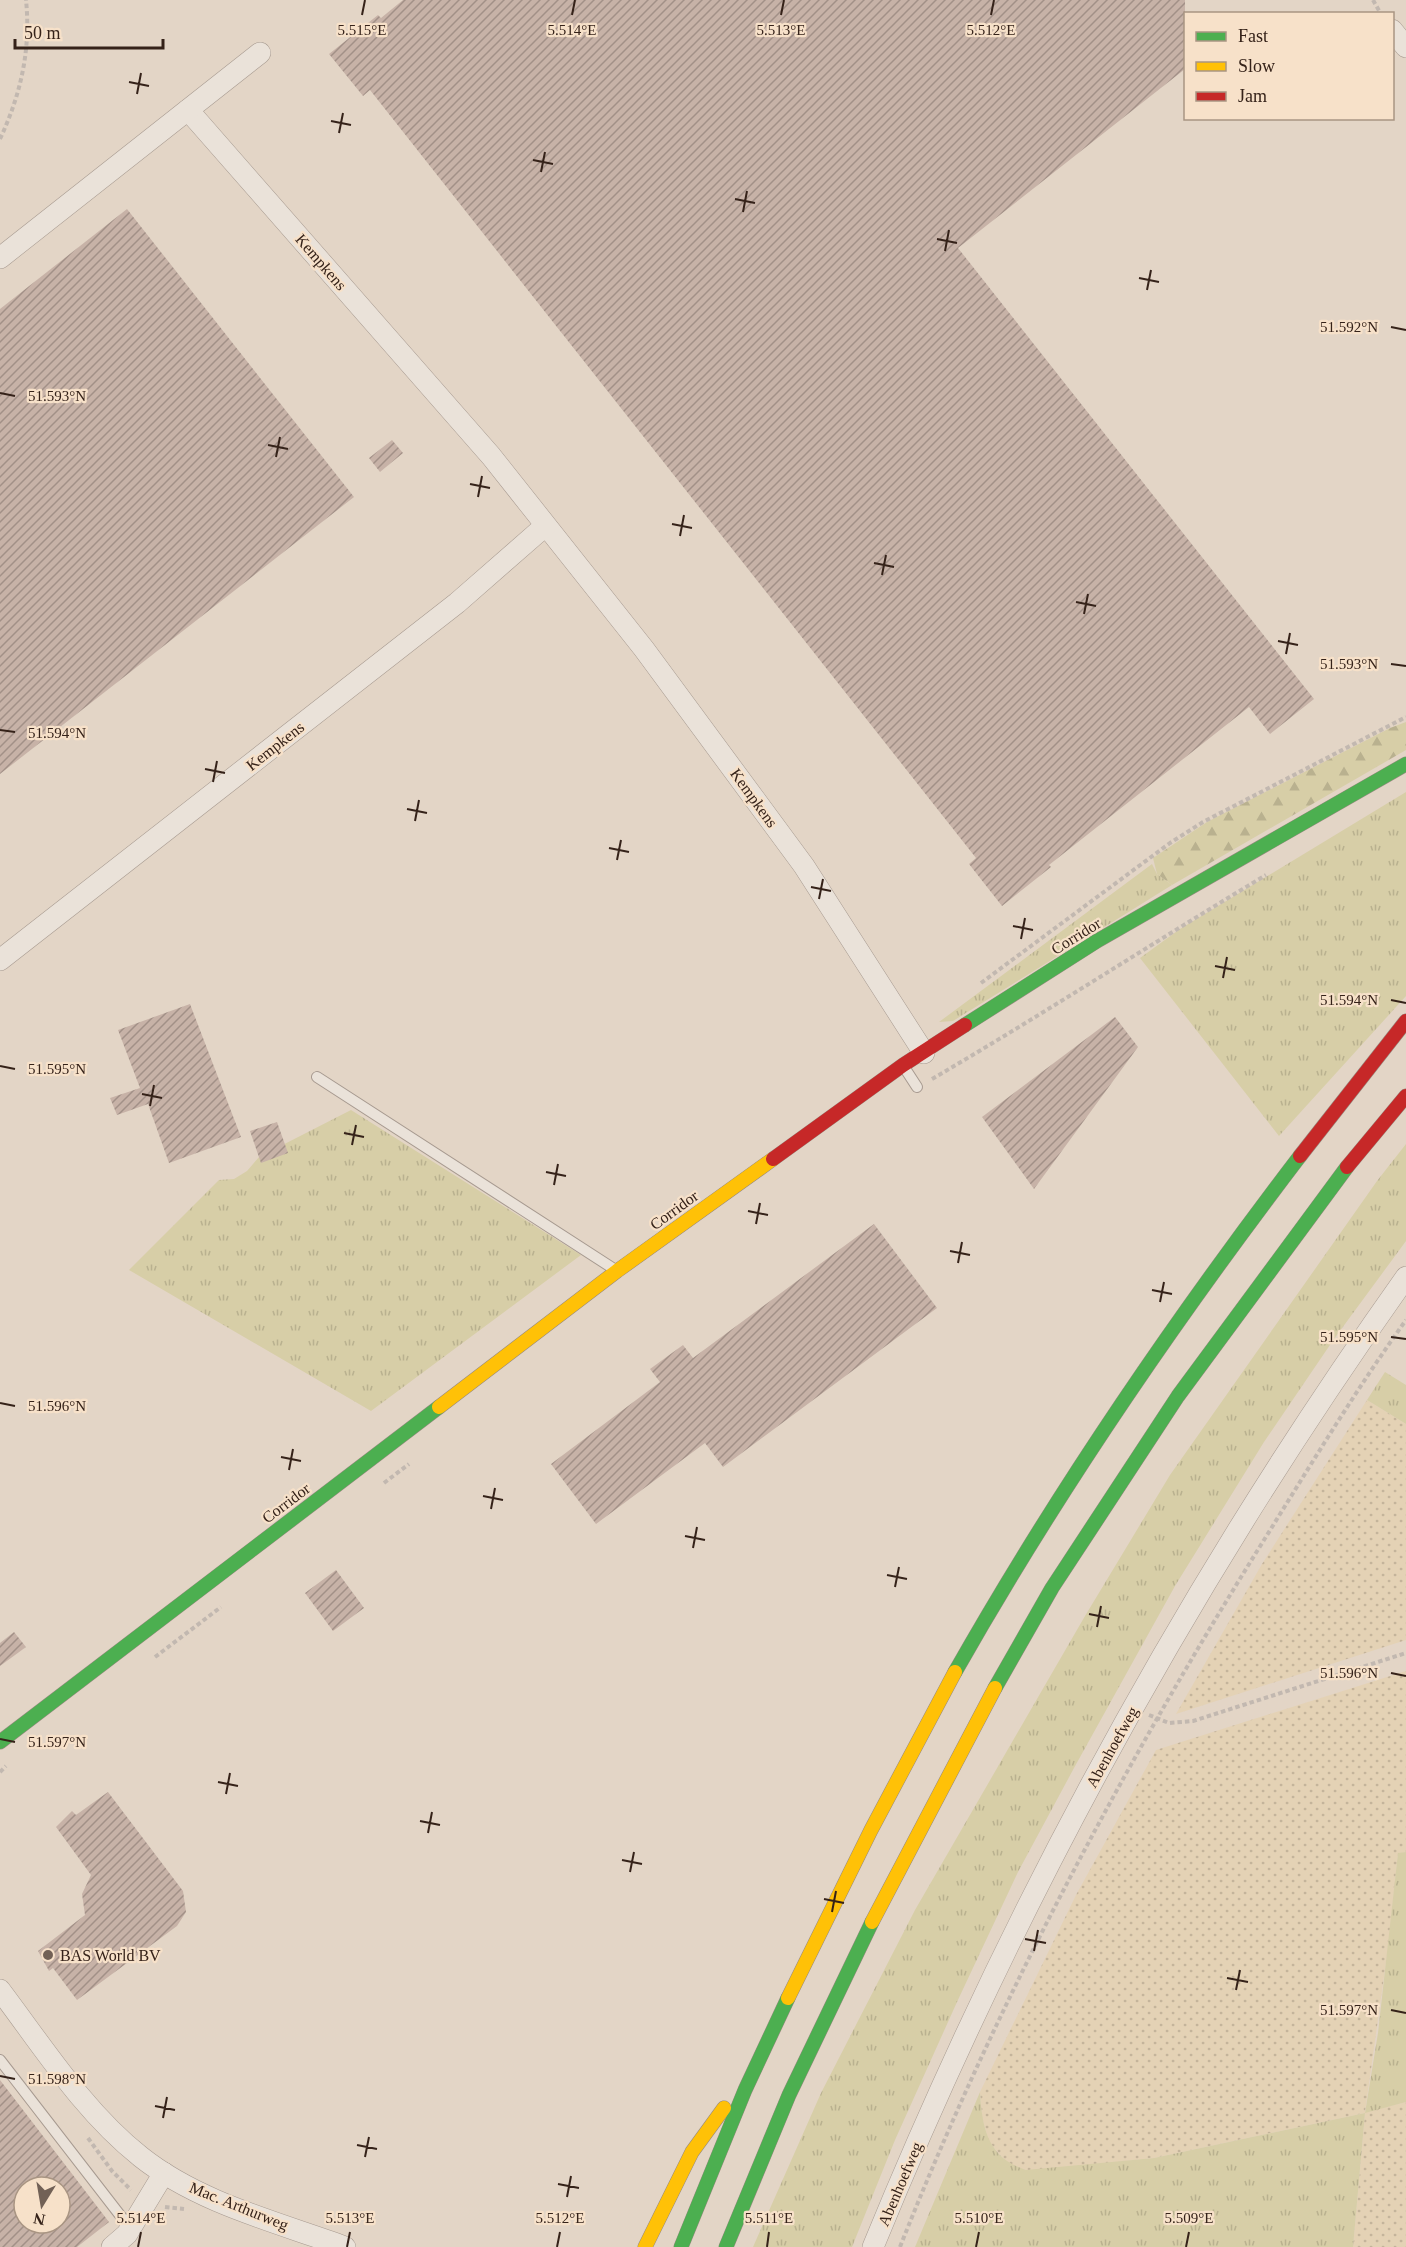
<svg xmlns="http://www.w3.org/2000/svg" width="1406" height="2247" viewBox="0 0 1406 2247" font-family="'Times New Roman',serif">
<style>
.farmland{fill:url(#farmland-dots)}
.grass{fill:url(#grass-tufts)}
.forest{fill:url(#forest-firs)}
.building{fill:url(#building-hatch);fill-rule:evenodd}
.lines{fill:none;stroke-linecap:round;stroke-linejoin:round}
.lane-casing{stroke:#a79a90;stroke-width:12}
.street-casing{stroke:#a79a90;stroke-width:22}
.fast-casing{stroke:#978a80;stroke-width:15}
.slow-casing{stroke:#978a80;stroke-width:15}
.jam-casing{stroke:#978a80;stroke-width:15}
.path{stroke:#c2b8b0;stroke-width:4;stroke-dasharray:4.5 3;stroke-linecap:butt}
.lane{stroke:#eae2d9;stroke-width:10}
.street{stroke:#eae2d9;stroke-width:21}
.fast{stroke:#4caf50;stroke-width:14}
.slow{stroke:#ffc107;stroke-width:14}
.jam{stroke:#c62828;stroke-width:14}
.ticks{fill:none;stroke:#352219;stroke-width:2}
.poi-dot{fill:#726156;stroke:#f7e1c9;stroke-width:2}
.labels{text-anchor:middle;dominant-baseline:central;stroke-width:4.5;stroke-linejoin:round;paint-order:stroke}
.street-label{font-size:16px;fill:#352219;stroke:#f7e1c9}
.poi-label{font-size:16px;fill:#352219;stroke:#f7e1c9;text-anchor:start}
.ticks-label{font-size:15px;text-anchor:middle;fill:#352219;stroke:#f7e1c9;stroke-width:4.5;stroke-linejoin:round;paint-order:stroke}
</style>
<defs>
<pattern id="farmland-dots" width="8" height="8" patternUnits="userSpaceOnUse" patternTransform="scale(1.5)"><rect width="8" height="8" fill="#e4d2b5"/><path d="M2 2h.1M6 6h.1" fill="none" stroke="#c4b49b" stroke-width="1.8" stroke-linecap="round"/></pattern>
<pattern id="grass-tufts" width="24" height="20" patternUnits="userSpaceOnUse" patternTransform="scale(1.5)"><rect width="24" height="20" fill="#d7cea7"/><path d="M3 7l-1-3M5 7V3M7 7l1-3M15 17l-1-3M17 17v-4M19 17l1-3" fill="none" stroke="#b9b18f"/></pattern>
<pattern id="forest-firs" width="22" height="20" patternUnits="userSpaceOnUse" patternTransform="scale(1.5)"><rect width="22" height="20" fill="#d7cea7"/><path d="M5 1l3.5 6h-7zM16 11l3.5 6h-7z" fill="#b9b18f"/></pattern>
<pattern id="building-hatch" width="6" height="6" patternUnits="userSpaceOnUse" patternTransform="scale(1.5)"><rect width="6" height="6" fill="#c7b2a7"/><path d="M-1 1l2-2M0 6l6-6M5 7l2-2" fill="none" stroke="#a29087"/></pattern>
</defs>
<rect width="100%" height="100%" fill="#e3d5c6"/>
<!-- farmland -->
<g class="farmland">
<path d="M1367,1400L1406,1424V1640L1176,1714L1262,1564Z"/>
<path d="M1406,1671V1852L1398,1854L1388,1948L1365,2112L1406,2102V2247H1353L1365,2113L1154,2158L1042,2170H1026L1009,2165L989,2142L982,2117L980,2092L1076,1895L1156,1750Z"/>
</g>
<!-- grass -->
<g class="grass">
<path d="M1406,792V996L1279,1136L1140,958L1180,929Z"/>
<path d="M1152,864L1157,874L1172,885L953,1021L939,1022Z"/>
<path d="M351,1110L581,1255L371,1411L129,1270L219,1180L234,1179L247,1171L259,1157Z"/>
<path d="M1406,1144V1241L1334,1339L1264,1442L1175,1586L1074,1768L1018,1872L957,2002L895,2140L852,2247H753L821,2093L915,1910L1085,1616L1170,1475L1377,1181Z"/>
<path d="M1385,1372L1406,1385V1424L1367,1400Z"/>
<path d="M1406,1852V2102L1365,2113L1353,2247H915L980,2092C982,2128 988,2158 1026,2170L1154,2158L1365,2113L1378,2033L1398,1853Z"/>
</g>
<!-- forest -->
<path class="forest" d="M1406,722V750L1172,885L1157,874L1153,858L1207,822L1390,728Z"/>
<!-- building -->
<g class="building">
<path d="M403,0H1185V69L958,248L1314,699L1270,734L1249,707L1049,865L1051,867L1002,906L969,864L976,858L370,90L363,96L329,54L378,15L381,18Z"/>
<path d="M127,209L354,497L0,774V309Z"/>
<path d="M392,440L403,453L380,472L369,458Z"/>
<path d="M190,1004L241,1137L169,1163L148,1104L117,1115L110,1098L140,1088L118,1030Z"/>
<path d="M1115,1017L1138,1047L1034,1189L982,1117Z"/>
<path d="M277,1122L288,1153L261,1163L250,1131Z"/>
<path d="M874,1224L937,1308L723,1467L705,1443L596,1524L551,1464L660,1382L650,1369L683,1345L693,1358Z"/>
<path d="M336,1570L364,1608L333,1631L305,1593Z"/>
<path d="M14,1632L26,1647L0,1666V1643Z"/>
<path d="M108,1792L183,1891L186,1912L177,1926L77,2000L53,1968L49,1971L38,1951L85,1915L82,1894L91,1875L56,1827L72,1811L76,1815Z"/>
<path d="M0,2080L109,2222L77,2247H0ZM24,2187H60V2223H24Z"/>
</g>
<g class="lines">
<defs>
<g id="lane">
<path d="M904,1067L917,1087"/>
<path d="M317,1077L614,1269"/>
<path d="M0,2060L123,2219L132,2225"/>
</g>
<g id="street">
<path d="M1392,30L1406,47"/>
<path d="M188,110L491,456L644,649L804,866L924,1053"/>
<path d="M0,258L260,53"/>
<path d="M0,960L457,603L545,526"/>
<path d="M0,1990C43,2047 84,2112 141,2157C199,2203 277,2222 345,2247"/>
<path d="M112,2247L127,2234L164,2173"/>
<path d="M873,2247C1013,1905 1192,1578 1406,1277"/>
</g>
<g id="fast">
<path d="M965,1025L1097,941L1406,764"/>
<path d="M955,1672C1057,1492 1174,1321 1300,1156"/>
<path d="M995,1688L1052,1588L1178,1396L1347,1167"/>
<path d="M0,1742L439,1407"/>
<path d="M681,2247L745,2090L788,1998"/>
<path d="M726,2247L789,2095L872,1922"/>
</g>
<g id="slow">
<path d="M439,1407L617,1271L773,1159"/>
<path d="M872,1922L995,1688"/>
<path d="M788,1998L871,1830L955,1672"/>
<path d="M645,2247L692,2152L724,2108"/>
</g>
<g id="jam">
<path d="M1300,1156L1406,1021"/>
<path d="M773,1159L903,1065L965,1025"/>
<path d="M1347,1167L1406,1096"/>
</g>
</defs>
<!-- lane casing -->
<use href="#lane" class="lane-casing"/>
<!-- street casing -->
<use href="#street" class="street-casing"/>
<!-- fast casing -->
<use href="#fast" class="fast-casing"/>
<!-- slow casing -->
<use href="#slow" class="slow-casing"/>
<!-- jam casing -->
<use href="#jam" class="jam-casing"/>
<!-- path -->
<g class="path">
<path d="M1373,0L1381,14"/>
<path d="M0,139C21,94 31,49 26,0"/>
<path d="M981,983L1170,843L1203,822L1406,717"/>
<path d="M932,1079C1045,1013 1154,942 1266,875"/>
<path d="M384,1483L409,1464"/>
<path d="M155,1657L221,1607"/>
<path d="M1149,1715L1169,1723L1193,1721L1406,1653"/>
<path d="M0,1772L6,1766"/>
<path d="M88,2138L112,2171L131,2190"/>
<path d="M165,2207L184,2209"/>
<path d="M900,2247C996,2004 1121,1770 1259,1548C1307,1471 1353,1394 1406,1320"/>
</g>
<!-- lane -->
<use href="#lane" class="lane"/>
<!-- street -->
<use href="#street" class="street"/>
<!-- fast -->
<use href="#fast" class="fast"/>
<!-- slow -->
<use href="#slow" class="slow"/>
<!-- jam -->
<use href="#jam" class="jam"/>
</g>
<!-- ticks -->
<path class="ticks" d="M362,15L365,0M572,15L575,0M781,15L784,0M991,15L994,0M129,82L149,86M137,94L141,73M331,121L351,125M339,133L343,113M533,160L553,164M541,172L545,152M735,199L755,203M743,212L747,191M937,239L957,243M945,251L949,230M1139,278L1159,282M1147,290L1151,270M1391,327L1406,330M0,393L15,396M268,445L288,449M276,457L280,437M470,484L490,488M478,497L482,476M672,524L692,528M680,536L684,515M874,563L894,567M882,575L886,555M1076,602L1096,606M1084,614L1088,594M1278,641L1298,645M1286,654L1290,633M1391,664L1406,666M0,730L15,732M205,769L225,773M213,782L217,761M407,809L427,813M415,821L419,800M609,848L629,852M617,860L621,840M811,887L831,891M819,899L823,879M1013,926L1033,930M1021,939L1025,918M1215,966L1235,970M1223,978L1227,957M1391,1000L1406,1003M0,1066L15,1069M142,1094L162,1098M150,1106L154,1085M344,1133L364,1137M352,1145L356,1125M546,1172L566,1176M554,1185L558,1164M748,1211L768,1215M756,1224L760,1203M950,1251L970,1255M958,1263L962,1242M1152,1290L1172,1294M1160,1302L1164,1282M1391,1337L1406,1339M0,1403L15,1406M281,1457L301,1461M289,1470L293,1449M483,1496L503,1500M491,1509L495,1488M685,1536L705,1540M693,1548L697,1527M887,1575L907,1579M895,1587L899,1567M1089,1614L1109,1618M1097,1627L1101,1606M1391,1673L1406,1676M0,1739L15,1742M218,1782L238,1786M226,1794L230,1773M420,1821L440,1825M428,1833L432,1812M622,1860L642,1864M630,1872L634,1852M824,1899L844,1903M832,1912L836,1891M1025,1939L1046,1943M1034,1951L1038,1930M1227,1978L1248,1982M1236,1990L1240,1970M1391,2010L1406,2013M0,2076L15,2079M155,2106L175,2110M163,2118L167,2097M357,2145L377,2149M365,2157L369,2137M558,2184L579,2188M567,2197L571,2176M138,2247L141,2232M347,2247L350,2232M557,2247L560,2232M767,2247L769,2232M976,2247L979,2232M1186,2247L1189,2232"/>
<!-- markers -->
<circle class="poi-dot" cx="48" cy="1955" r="6"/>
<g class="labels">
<!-- street labels -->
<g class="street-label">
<text transform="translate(321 262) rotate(49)">Kempkens</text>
<text transform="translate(275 746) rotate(-38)">Kempkens</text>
<text transform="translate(754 798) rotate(54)">Kempkens</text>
<text transform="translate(1076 936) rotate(-32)">Corridor</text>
<text transform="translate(674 1210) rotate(-36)">Corridor</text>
<text transform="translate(286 1503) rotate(-37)">Corridor</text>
<text transform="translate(1112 1747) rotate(-61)">Abenhoefweg</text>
<text transform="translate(900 2184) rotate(-67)">Abenhoefweg</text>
<text transform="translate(239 2206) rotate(22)">Mac. Arthurweg</text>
</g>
<!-- poi labels -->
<g class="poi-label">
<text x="60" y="1955">BAS World BV</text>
</g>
</g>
<g class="ticks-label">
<text x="362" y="35">5.515°E</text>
<text x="572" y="35">5.514°E</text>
<text x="781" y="35">5.513°E</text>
<text x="991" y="35">5.512°E</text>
<text x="1349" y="332">51.592°N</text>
<text x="57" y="401">51.593°N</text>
<text x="1349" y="669">51.593°N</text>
<text x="57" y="738">51.594°N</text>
<text x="1349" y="1005">51.594°N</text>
<text x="57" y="1074">51.595°N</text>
<text x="1349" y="1342">51.595°N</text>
<text x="57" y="1411">51.596°N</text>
<text x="1349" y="1678">51.596°N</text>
<text x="57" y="1747">51.597°N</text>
<text x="1349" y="2015">51.597°N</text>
<text x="57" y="2084">51.598°N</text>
<text x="141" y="2223">5.514°E</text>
<text x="350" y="2223">5.513°E</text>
<text x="560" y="2223">5.512°E</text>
<text x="769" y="2223">5.511°E</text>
<text x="979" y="2223">5.510°E</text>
<text x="1189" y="2223">5.509°E</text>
</g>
<!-- legend -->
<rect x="1184" y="12" width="210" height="108" fill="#f7e1c9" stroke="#a99583" stroke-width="1.5"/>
<rect x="1196" y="32" width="30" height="9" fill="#4caf50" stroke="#a99583" stroke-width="1.5"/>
<text x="1238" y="42" font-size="18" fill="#352219">Fast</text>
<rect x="1196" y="62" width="30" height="9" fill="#ffc107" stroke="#a99583" stroke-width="1.5"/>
<text x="1238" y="72" font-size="18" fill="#352219">Slow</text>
<rect x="1196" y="92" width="30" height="9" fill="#c62828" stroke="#a99583" stroke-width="1.5"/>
<text x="1238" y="102" font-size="18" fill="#352219">Jam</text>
<!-- north arrow -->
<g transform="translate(42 2205) rotate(191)"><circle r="28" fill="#f7e1c9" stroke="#a99583" stroke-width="1.5"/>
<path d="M0-4.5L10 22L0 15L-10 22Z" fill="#726156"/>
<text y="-9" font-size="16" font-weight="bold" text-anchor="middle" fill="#352219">N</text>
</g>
<!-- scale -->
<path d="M15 39v9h148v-9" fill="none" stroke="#352219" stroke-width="3"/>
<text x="24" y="39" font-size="18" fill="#352219" stroke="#f7e1c9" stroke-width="4.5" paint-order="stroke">50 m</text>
</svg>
